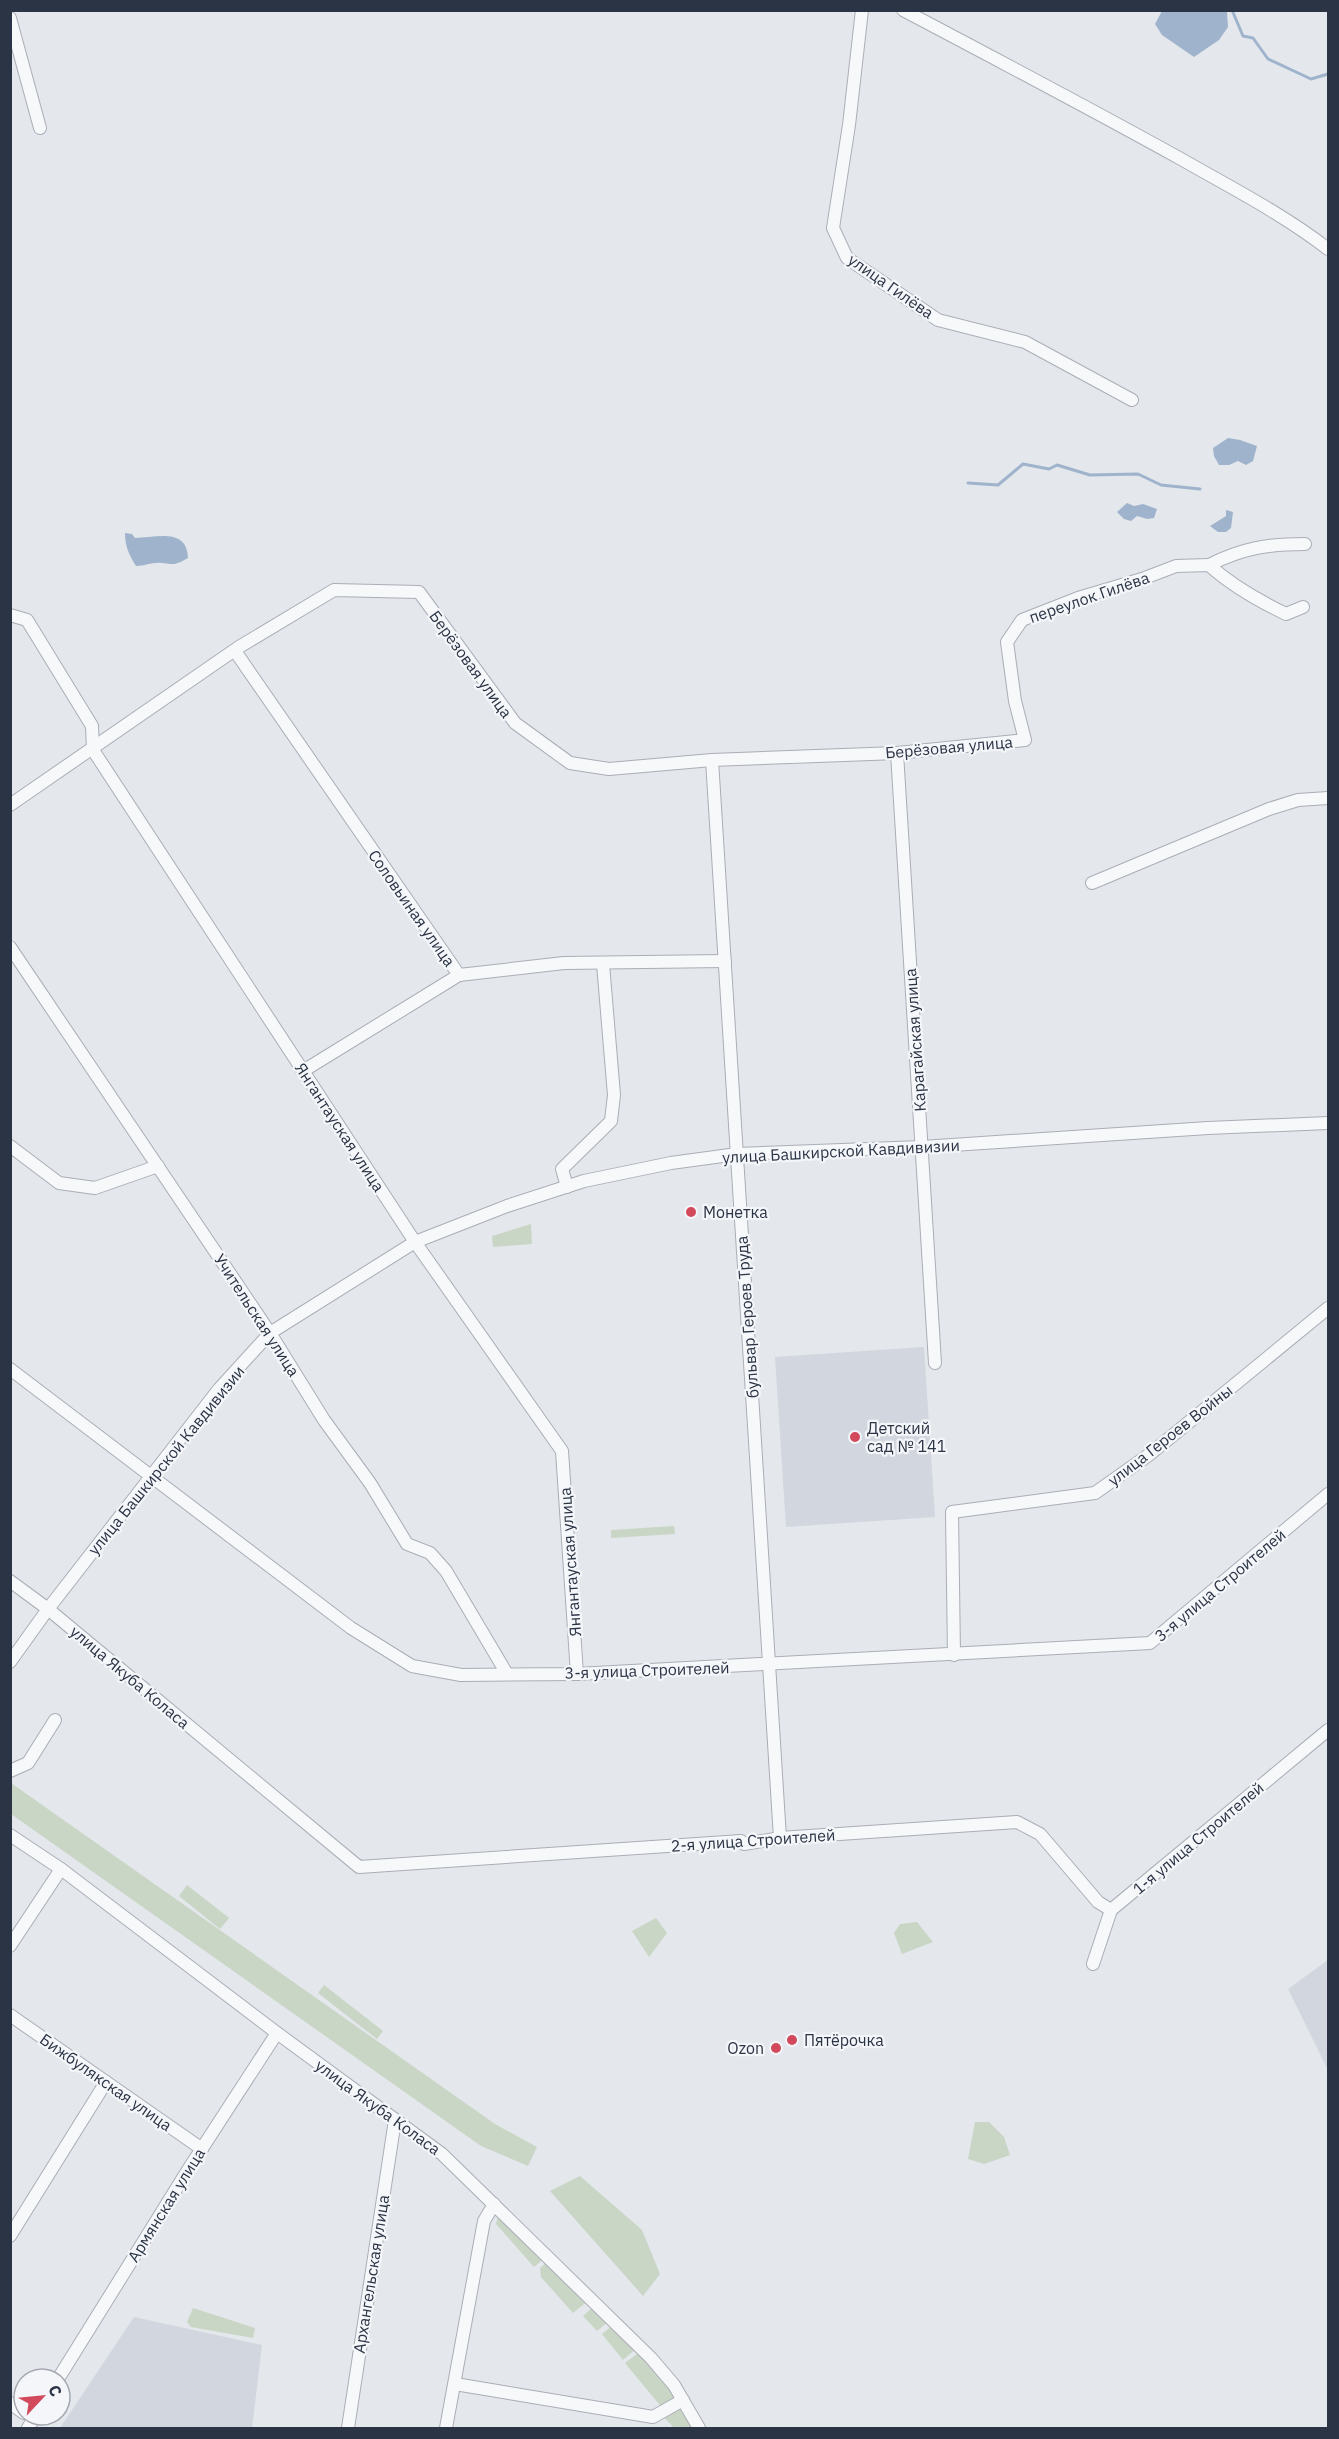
<svg xmlns="http://www.w3.org/2000/svg" width="1339" height="2439" viewBox="0 0 1339 2439" font-family="'IBM Plex Sans',sans-serif">
<style>
.built{fill:#d2d6de}
.green{fill:#c9d6c5}
.water{fill:#9fb4cc}
.lines{fill:none;stroke-linecap:round;stroke-linejoin:round}
.stream{stroke:#9fb4cc;stroke-width:3}
.minor-casing{stroke:#a9aeb7;stroke-width:14}
.minor{stroke:#f7f8fa;stroke-width:12}
.poi-dot{fill:#d1495b;stroke:#f4f6f9;stroke-width:2}
.labels{text-anchor:middle;dominant-baseline:central;stroke-width:4.5;stroke-linejoin:round;paint-order:stroke}
.street-label{font-size:16px;fill:#2b3445;stroke:#f4f6f9}
.poi-label{font-size:16px;fill:#2b3445;stroke:#f4f6f9;text-anchor:start}
</style>
<rect width="100%" height="100%" fill="#e4e7ec"/>
<!-- built -->
<g class="built">
<path d="M924,1347L935,1517L786,1527L775,1357Z"/>
<path d="M1328,1960V2070L1288,1989Z"/>
<path d="M134,2317L262,2345L252,2428H60Z"/>
</g>
<!-- green -->
<g class="green">
<path d="M531,1224L532,1244L493,1247L492,1236Z"/>
<path d="M674,1526L675,1534L611,1538V1530Z"/>
<path d="M11,1783L495,2124L537,2147L528,2166L481,2146L11,1814Z"/>
<path d="M187,1885L229,1918L220,1929L179,1896Z"/>
<path d="M656,1918L667,1933L649,1957L632,1931Z"/>
<path d="M917,1922L933,1942L902,1954L894,1933L900,1924Z"/>
<path d="M324,1985L383,2031L377,2039L318,1993Z"/>
<path d="M975,2122H989L1004,2137L1010,2155L984,2164L968,2159Z"/>
<path d="M580,2176L642,2230L660,2274L643,2296L550,2191Z"/>
<path d="M499,2212L546,2257L534,2267L496,2224Z"/>
<path d="M549,2260L589,2300L573,2313L541,2277L540,2268Z"/>
<path d="M594,2306L609,2321L597,2331L583,2316Z"/>
<path d="M193,2308L255,2328L253,2338L191,2327L187,2322Z"/>
<path d="M613,2325L637,2348L623,2360L602,2334Z"/>
<path d="M641,2351L680,2399L663,2409L625,2363Z"/>
<path d="M681,2401L697,2428H674L661,2414Z"/>
</g>
<!-- water -->
<g class="water">
<path d="M1224,10L1227,12L1228,27L1219,40L1194,57L1162,35L1155,24L1162,11Z"/>
<path d="M1228,438L1240,440L1257,446L1253,461L1246,465L1238,461L1229,465H1219L1214,456L1213,448Z"/>
<path d="M1127,503L1134,506L1143,504L1157,509L1154,518L1147,519L1137,516L1131,521L1124,519L1117,512Z"/>
<path d="M1226,510L1233,512L1231,528L1226,532H1218L1210,526L1226,516Z"/>
<path d="M125,533L132,534L135,538C155,538 187,527 188,558C174,566 175,564 161,563C153,562 145,566 136,566C129,555 125,546 125,533Z"/>
</g>
<g class="lines">
<!-- stream -->
<g class="stream">
<path d="M1232,10L1243,36L1253,38L1268,59L1311,79L1328,74"/>
<path d="M968,483L998,485L1023,464L1049,469L1057,465L1090,475L1138,474L1161,485L1200,489"/>
</g>
<defs>
<g id="minor">
<path d="M862,10L849,125L833,228L847,258L938,320L1025,342L1132,400"/>
<path d="M903,10C996,59 1089,108 1181,159C1230,187 1283,214 1328,249"/>
<path d="M10,18L40,128"/>
<path d="M1209,565C1243,548 1268,544 1305,544"/>
<path d="M10,615L27,620L92,726L93,750L415,1242L562,1451L577,1674"/>
<path d="M235,651L459,975L564,963L725,961"/>
<path d="M897,753L935,1363"/>
<path d="M712,760L780,1838"/>
<path d="M10,805L239,647L334,590L419,592L515,723L570,763L609,769L712,760L897,753L1025,740L1015,701L1007,642L1022,620L1078,598L1142,579L1176,566L1209,565C1231,585 1259,601 1286,614L1303,607"/>
<path d="M1092,883L1269,809L1298,800L1328,798"/>
<path d="M10,947L270,1333L324,1420L370,1483L407,1544L430,1553L446,1571L507,1674"/>
<path d="M303,1071L459,975"/>
<path d="M10,1146L59,1183L95,1188L158,1166"/>
<path d="M567,1187L562,1169L611,1121L614,1095L603,964"/>
<path d="M10,1369L351,1628L412,1666L461,1675L577,1674L1150,1643L1328,1494"/>
<path d="M10,1581L48,1609L359,1867L741,1841L744,1844L780,1838L1017,1822L1040,1834L1098,1902L1111,1910"/>
<path d="M954,1655L952,1512L1095,1493L1150,1454L1328,1308"/>
<path d="M10,1662L48,1609L219,1389L270,1333L415,1242L507,1206L584,1181L671,1163L737,1154L922,1147L1208,1128L1328,1123"/>
<path d="M10,1771L28,1763L55,1720"/>
<path d="M10,1835L61,1869L277,2033L442,2154L651,2358L674,2385L699,2428"/>
<path d="M10,1946L61,1869"/>
<path d="M1093,1964L1111,1910L1328,1730"/>
<path d="M10,2015L202,2149"/>
<path d="M10,2236L106,2082"/>
<path d="M58,2379L188,2170L277,2033"/>
<path d="M455,2384L653,2417L683,2400"/>
<path d="M10,2403L24,2413"/>
<path d="M28,2428L36,2415"/>
<path d="M348,2428L395,2120"/>
<path d="M446,2428L484,2221L494,2204"/>
</g>
</defs>
<!-- minor casing -->
<use href="#minor" class="minor-casing"/>
<!-- minor -->
<use href="#minor" class="minor"/>
</g>
<!-- markers -->
<g class="poi-dot">
<circle cx="691" cy="1212" r="6"/>
<circle cx="855" cy="1437" r="6"/>
<circle cx="792" cy="2040" r="6"/>
<circle cx="776" cy="2048" r="6"/>
</g>
<g class="labels">
<!-- street labels -->
<g class="street-label">
<text transform="translate(891 286) rotate(35)">улица Гилёва</text>
<text transform="translate(1089 597) rotate(-19)">переулок Гилёва</text>
<text transform="translate(471 664) rotate(54)">Берёзовая улица</text>
<text transform="translate(949 747) rotate(-5)">Берёзовая улица</text>
<text transform="translate(412 908) rotate(55)">Соловьиная улица</text>
<text transform="translate(915 1040) rotate(-94)">Карагайская улица</text>
<text transform="translate(340 1127) rotate(57)">Янгантауская улица</text>
<text transform="translate(841 1151) rotate(-3)">улица Башкирской Кавдивизии</text>
<text transform="translate(257 1315) rotate(57)">Учительская улица</text>
<text transform="translate(747 1317) rotate(-94)">бульвар Героев Труда</text>
<text transform="translate(1170 1435) rotate(-38)">улица Героев Войны</text>
<text transform="translate(166 1460) rotate(-51)">улица Башкирской Кавдивизии</text>
<text transform="translate(570 1562) rotate(-94)">Янгантауская улица</text>
<text transform="translate(1220 1585) rotate(-40)">3-я улица Строителей</text>
<text transform="translate(647 1670) rotate(-2)">3-я улица Строителей</text>
<text transform="translate(130 1677) rotate(40)">улица Якуба Коласа</text>
<text transform="translate(1198 1838) rotate(-40)">1-я улица Строителей</text>
<text transform="translate(753 1840) rotate(-4)">2-я улица Строителей</text>
<text transform="translate(106 2082) rotate(35)">Бижбулякская улица</text>
<text transform="translate(378 2107) rotate(36)">улица Якуба Коласа</text>
<text transform="translate(166 2205) rotate(-58)">Армянская улица</text>
<text transform="translate(371 2274) rotate(-81)">Архангельская улица</text>
</g>
<!-- poi labels -->
<g class="poi-label">
<text x="703" y="1212">Монетка</text>
<text x="867" y="1428">Детский<tspan x="867" dy="18">сад № 141</tspan></text>
<text x="804" y="2040">Пятёрочка</text>
<text x="764" y="2048" text-anchor="end">Ozon</text>
</g>
</g>
<!-- border -->
<rect width="1339" height="2439" fill="none" stroke="#2b3445" stroke-width="24"/>
<!-- north arrow -->
<g transform="translate(42 2397) rotate(64)"><circle r="28" fill="#f4f6f9" stroke="#a4a8b1" stroke-width="1.5"/>
<path d="M0-4.5L10 22L0 15L-10 22Z" fill="#d1495b"/>
<text y="-9" font-size="16" font-weight="bold" text-anchor="middle" fill="#2b3445">С</text>
</g>
</svg>
